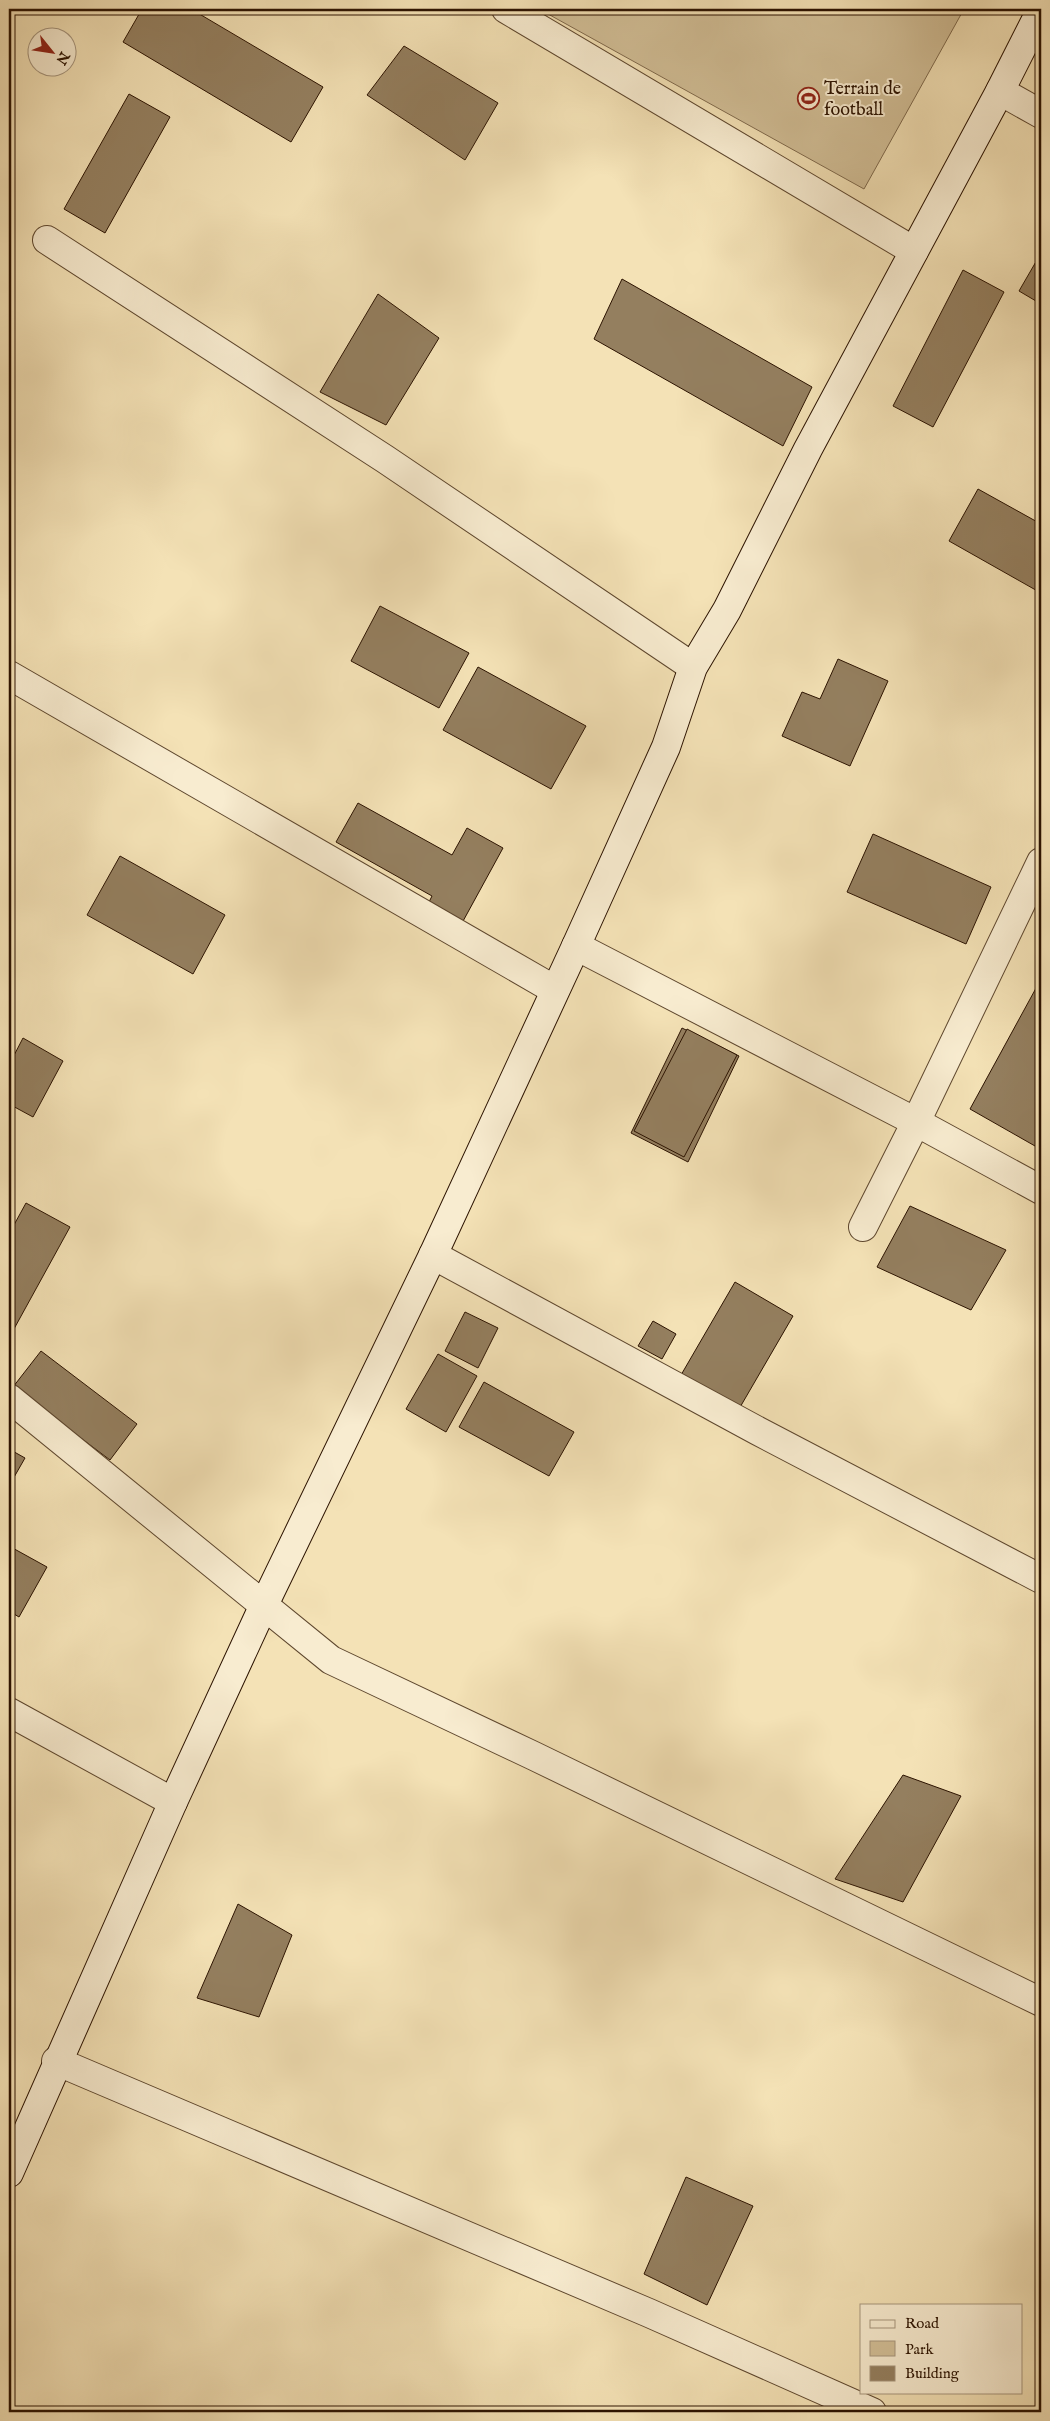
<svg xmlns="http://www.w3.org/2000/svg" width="1050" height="2421" viewBox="0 0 1050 2421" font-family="'IM FELL English',serif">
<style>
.green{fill:#d2bf97;stroke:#7f694c}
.building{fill:#947f5f;stroke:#2c1301}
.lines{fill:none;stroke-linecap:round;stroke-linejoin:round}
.street-casing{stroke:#5e472e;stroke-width:30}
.secondary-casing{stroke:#2c1301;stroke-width:30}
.street{stroke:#f8ecd0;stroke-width:28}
.secondary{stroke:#f8ecd0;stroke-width:28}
.labels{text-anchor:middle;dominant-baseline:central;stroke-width:4;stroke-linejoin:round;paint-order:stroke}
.poi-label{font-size:18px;fill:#2c1301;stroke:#f8ecd0;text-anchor:start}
</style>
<rect width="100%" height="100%" fill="#f4e2b6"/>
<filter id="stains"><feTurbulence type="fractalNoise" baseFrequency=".004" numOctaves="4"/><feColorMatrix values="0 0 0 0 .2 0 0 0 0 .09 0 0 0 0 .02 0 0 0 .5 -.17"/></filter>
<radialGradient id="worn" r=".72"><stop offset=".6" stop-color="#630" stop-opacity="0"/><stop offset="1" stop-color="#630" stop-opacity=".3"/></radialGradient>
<!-- green -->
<path class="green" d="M539,9H964L864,189Z"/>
<!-- building -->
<g class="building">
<path d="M142,9H191L323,87L291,142L123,42Z"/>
<path d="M404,46L498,103L465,160L367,95Z"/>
<path d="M129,94L170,117L105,233L64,209Z"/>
<path d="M1041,253V304L1019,291Z"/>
<path d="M963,270L1004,292L933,427L893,406Z"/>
<path d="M622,279L812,387L783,446L594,339Z"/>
<path d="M378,294L439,338L386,425L320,392Z"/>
<path d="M978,489L1041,524V593L949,541Z"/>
<path d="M380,606L469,653L439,708L351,661Z"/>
<path d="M838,659L888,681L850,766L782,736L802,692L820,699Z"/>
<path d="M478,667L586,726L551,789L443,730Z"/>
<path d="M358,803L452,855L467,828L503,848L462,923L428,904L432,896L336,842Z"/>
<path d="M873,834L991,887L966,944L847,892Z"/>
<path d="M120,856L225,915L193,974L87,915Z"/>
<path d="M1041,979V1135L1035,1146L970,1109Z"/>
<path d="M682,1028L739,1056L688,1162L631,1133Z"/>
<path d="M687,1029L737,1055L684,1157L634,1131Z"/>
<path d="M23,1038L63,1061L33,1117L9,1104V1065Z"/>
<path d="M26,1203L70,1227L9,1338V1234Z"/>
<path d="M910,1206L1006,1250L971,1310L877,1267Z"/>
<path d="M735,1282L793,1316L739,1409L681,1375Z"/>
<path d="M465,1312L498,1328L478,1368L445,1351Z"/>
<path d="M653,1321L676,1334L662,1359L638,1346Z"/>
<path d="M41,1351L137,1424L110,1460L13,1387Z"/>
<path d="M438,1354L477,1376L446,1432L406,1409Z"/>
<path d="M484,1382L574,1432L549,1476L459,1427Z"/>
<path d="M9,1449L25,1458L9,1486Z"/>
<path d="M9,1546L47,1567L19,1617L9,1611Z"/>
<path d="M903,1775L961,1796L903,1902L835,1879Z"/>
<path d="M238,1904L292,1935L259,2017L197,1998Z"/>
<path d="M686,2177L753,2206L707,2305L644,2274Z"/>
</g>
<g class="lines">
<defs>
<g id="street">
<path d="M506,9L914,251"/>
<path d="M1000,91L1041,114"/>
<path d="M47,240L385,459L693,667"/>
<path d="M9,675L555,990"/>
<path d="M576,946L916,1122L1041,1190"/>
<path d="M863,1227L916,1122L1041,862"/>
<path d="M433,1255L758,1431L1041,1579"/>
<path d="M9,1398L331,1660L534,1756L1041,2002"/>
<path d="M9,1712L173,1802"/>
<path d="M56,2061L649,2313L872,2412"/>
</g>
<path id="secondary" d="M9,2173L173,1802L263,1607L433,1255L576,946L666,747L693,667L727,610L808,449L1000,91L1041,10"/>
</defs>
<!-- street casing -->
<use href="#street" class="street-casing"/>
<!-- secondary casing -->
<use href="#secondary" class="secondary-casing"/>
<!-- street -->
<use href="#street" class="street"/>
<!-- secondary -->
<use href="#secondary" class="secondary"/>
</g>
<!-- icons -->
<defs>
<symbol id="stadium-ring" viewBox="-11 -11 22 22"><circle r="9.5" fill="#f8ecd0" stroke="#8f2418" stroke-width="1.5"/><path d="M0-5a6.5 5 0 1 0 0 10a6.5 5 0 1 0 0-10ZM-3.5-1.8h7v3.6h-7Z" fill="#8f2418"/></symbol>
</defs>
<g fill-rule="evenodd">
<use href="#stadium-ring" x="796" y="86" width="25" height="25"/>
</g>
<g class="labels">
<!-- poi labels -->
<g class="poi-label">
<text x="824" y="89">Terrain de<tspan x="824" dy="21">football</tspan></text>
</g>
</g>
<!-- margin -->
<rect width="1050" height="2421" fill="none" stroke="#f4e2b6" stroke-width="30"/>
<rect x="10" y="10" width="1030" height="2401" fill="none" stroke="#2c1301" stroke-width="2.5"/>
<rect x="15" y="15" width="1020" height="2391" fill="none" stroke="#2c1301"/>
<!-- legend -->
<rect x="860" y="2304" width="162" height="90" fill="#f8ecd0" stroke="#a6957d"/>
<rect x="870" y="2320" width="25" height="8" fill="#f8ecd0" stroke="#a6957d"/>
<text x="905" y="2328" font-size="15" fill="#2c1301">Road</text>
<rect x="870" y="2341" width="25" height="15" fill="#d2bf97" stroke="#a6957d"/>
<text x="905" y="2354" font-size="15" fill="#2c1301">Park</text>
<rect x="870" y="2366" width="25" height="15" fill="#947f5f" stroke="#a6957d"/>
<text x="905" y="2378" font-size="15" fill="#2c1301">Building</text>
<!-- north arrow -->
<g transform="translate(52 52) rotate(120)"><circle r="24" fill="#f8ecd0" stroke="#a6957d"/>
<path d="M0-4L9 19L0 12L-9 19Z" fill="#8f2418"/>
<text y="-8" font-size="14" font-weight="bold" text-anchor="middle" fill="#2c1301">N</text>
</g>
<rect width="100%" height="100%" filter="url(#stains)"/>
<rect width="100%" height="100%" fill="url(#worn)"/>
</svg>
